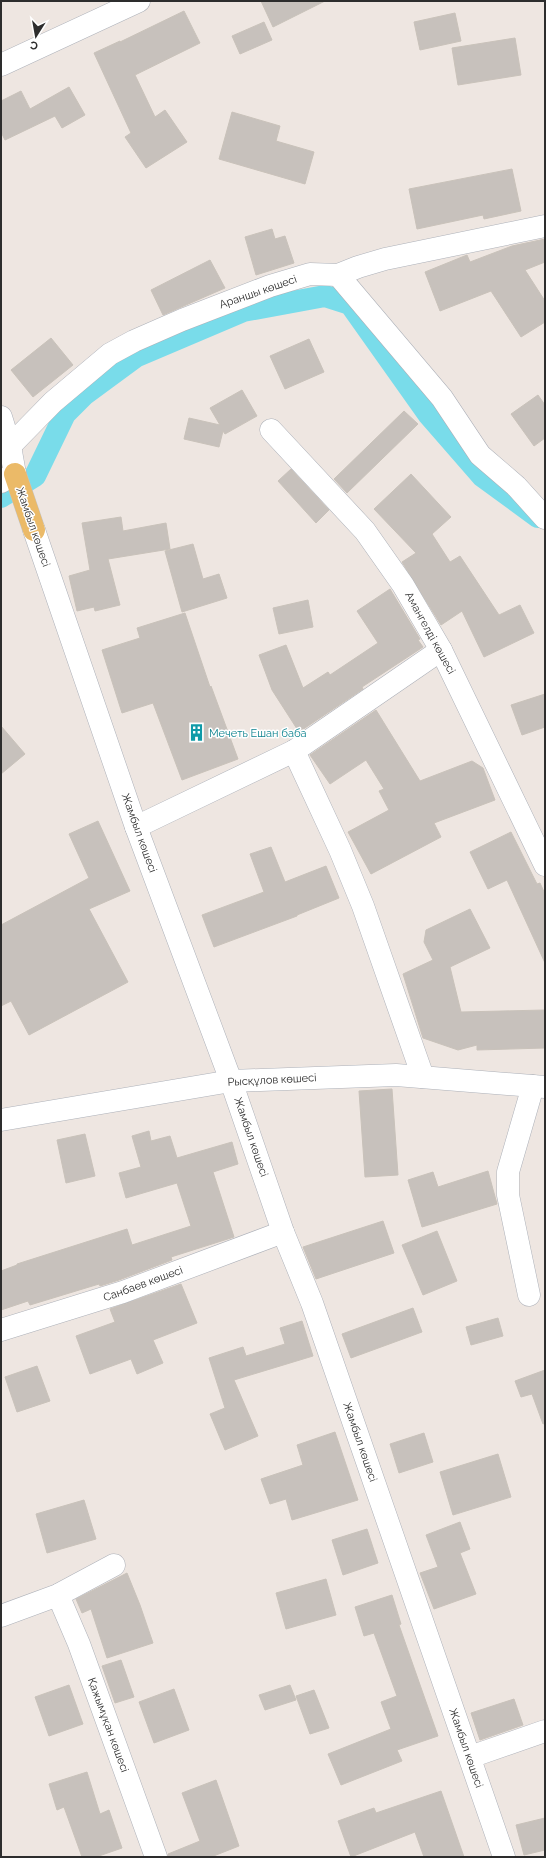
<svg xmlns="http://www.w3.org/2000/svg" width="546" height="1858" viewBox="0 0 546 1858" font-family="Raleway,sans-serif">
<style>
.lines{fill:none;stroke-linecap:round;stroke-linejoin:round}
.canal{stroke:#79dcea;stroke-width:22}
.building{fill:#c7c1bc;stroke:#c9c2ba}
.minor-casing{stroke:#adb1b9;stroke-width:23}
.tertiary-casing{stroke:#adb1b9;stroke-width:23}
.secondary-casing{stroke:#adb1b9;stroke-width:23}
.primary-casing{stroke:#c4c4c4;stroke-width:23}
.minor{stroke:#fff;stroke-width:22}
.tertiary{stroke:#fff;stroke-width:22}
.secondary{stroke:#fff;stroke-width:22}
.primary{stroke:#ebba68;stroke-width:22}
.labels{text-anchor:middle;dominant-baseline:central;stroke-width:3;stroke-linejoin:round;paint-order:stroke}
.street-label{font-size:11px;fill:#2d2d2d;stroke:#fff}
.culture-label{font-size:11px;fill:#0d838f;stroke:#fff;text-anchor:start}
</style>
<rect width="100%" height="100%" fill="#eee6e1"/>
<g class="lines">
<!-- canal -->
<path class="canal" d="M1,497L35,476L65,414L84,395L137,356L243,311L325,296L350,304L428,414L482,476L538,517"/>
</g>
<!-- building -->
<g class="building">
<path d="M261,1H325L273,27Z"/>
<path d="M184,11L200,43L135,75L155,117L165,110L187,142L146,168L125,137L131,133L94,53L120,41V42Z"/>
<path d="M455,13L461,41L420,50L414,22Z"/>
<path d="M264,22L272,40L240,54L232,36Z"/>
<path d="M515,38L521,75L458,85L452,48Z"/>
<path d="M69,87L85,115L62,128L55,116L5,140L1,132V101L21,91L30,109Z"/>
<path d="M232,112L280,126L276,141L314,152L305,184L219,159Z"/>
<path d="M512,169L521,211L484,219L483,215L417,229L409,189Z"/>
<path d="M272,229L275,239L285,236L294,263L256,275L245,237Z"/>
<path d="M545,239V262L525,270L545,301V322L521,337L491,291L440,311L425,272L467,255L470,262L512,246Z"/>
<path d="M210,260L225,288L163,315L151,290Z"/>
<path d="M51,338L73,365L33,397L11,370Z"/>
<path d="M309,339L324,372L285,389L270,356Z"/>
<path d="M242,390L257,416L225,434L223,431L219,447L184,439L189,418L220,425L210,408Z"/>
<path d="M538,395L545,405V438L534,446L511,414Z"/>
<path d="M404,411L418,424L347,493L334,479Z"/>
<path d="M291,469L329,510L316,523L278,481Z"/>
<path d="M411,474L451,517L432,534L450,562L460,556L499,615L520,605L534,633L484,657L462,611L441,625L402,562L416,553L374,509Z"/>
<path d="M121,517L123,531L166,523L170,549L108,559L120,605L95,611L94,607L77,611L69,576L90,570L82,523Z"/>
<path d="M193,544L203,579L219,574L227,598L182,612L165,551Z"/>
<path d="M390,589L420,639L418,640L423,647L362,687L363,689L299,732L272,690L259,655L286,645L303,688L328,672L330,675L378,643L357,611Z"/>
<path d="M308,600L313,627L279,634L273,608Z"/>
<path d="M185,613L210,687L211,686L238,759L182,780L153,703L122,713L102,650L140,638L137,628Z"/>
<path d="M545,694V727L522,735L511,705Z"/>
<path d="M376,710L420,781L472,761L483,768L495,800L434,823L441,837L371,874L348,832L389,810L379,791L384,789L366,760L330,784L310,755Z"/>
<path d="M1,726L25,754L1,774Z"/>
<path d="M98,821L130,891L89,909L128,982L29,1035L11,1001L1,1006V925L89,878L69,834Z"/>
<path d="M511,832L537,884L540,883L545,894V963L507,880L488,889L470,852Z"/>
<path d="M271,847L285,882L326,866L339,898L297,915V916L214,947L202,915L264,892L250,854Z"/>
<path d="M470,909L490,948L450,967L461,1012L545,1010V1048L477,1050V1045L458,1050L423,1038L403,974L433,960L424,942L426,930Z"/>
<path d="M392,1089L398,1175L365,1177L359,1091Z"/>
<path d="M149,1131L151,1141L170,1136L177,1158L232,1142L238,1164L213,1172L234,1237L171,1257L172,1260L119,1280L100,1286L99,1284L30,1305L28,1301L1,1310V1271L17,1265V1264L127,1229L132,1245L191,1226L177,1183L126,1198L119,1173L141,1167L132,1136Z"/>
<path d="M85,1134L95,1176L66,1183L57,1140Z"/>
<path d="M488,1171L497,1204L422,1227L408,1180L433,1172L438,1187Z"/>
<path d="M383,1221L394,1253L316,1279L303,1247Z"/>
<path d="M437,1231L457,1281L423,1295L402,1245Z"/>
<path d="M181,1284L197,1323L153,1340L163,1363L137,1374L131,1359L90,1374L76,1336L115,1322L110,1309Z"/>
<path d="M413,1308L422,1332L351,1358L342,1334Z"/>
<path d="M498,1318L503,1336L471,1345L466,1327Z"/>
<path d="M302,1321L313,1356L234,1380L258,1436L225,1450L210,1414L225,1408L209,1358L243,1347L246,1356L285,1344L280,1328Z"/>
<path d="M37,1366L50,1401L17,1412L5,1377Z"/>
<path d="M545,1370V1423L543,1424L532,1394L521,1397L515,1381Z"/>
<path d="M335,1432L358,1500L292,1520L286,1499L270,1504L261,1479L303,1465L297,1445Z"/>
<path d="M424,1433L433,1462L399,1473L390,1444Z"/>
<path d="M498,1454L511,1497L453,1515L440,1472Z"/>
<path d="M84,1500L96,1539L47,1553L36,1514Z"/>
<path d="M460,1522L470,1549L460,1553L476,1594L434,1609L420,1573L438,1567L426,1535Z"/>
<path d="M367,1529L378,1563L343,1575L332,1540Z"/>
<path d="M127,1573L140,1605L153,1643L107,1658L91,1609L82,1613L76,1599Z"/>
<path d="M326,1579L336,1615L286,1629L276,1593Z"/>
<path d="M392,1595L401,1624L399,1625L438,1736L397,1750L402,1761L341,1785L328,1754L391,1729L381,1702L397,1696L374,1633L364,1636L355,1607Z"/>
<path d="M121,1660L134,1697L115,1703L102,1666Z"/>
<path d="M69,1685L83,1724L49,1736L35,1697Z"/>
<path d="M290,1685L296,1700L265,1710L259,1695Z"/>
<path d="M174,1689L189,1730L154,1743L139,1702Z"/>
<path d="M314,1690L329,1728L310,1734L296,1696Z"/>
<path d="M514,1699L523,1725L480,1740L471,1713Z"/>
<path d="M87,1772L100,1814L109,1810L122,1848L96,1857H82L64,1807L57,1810L49,1784Z"/>
<path d="M216,1780L239,1846L211,1857H168V1854L200,1841L182,1793Z"/>
<path d="M441,1791L464,1857H424L415,1832L351,1857L338,1821L374,1808L376,1813Z"/>
<path d="M545,1818V1850L524,1855L516,1825Z"/>
</g>
<g class="lines">
<defs>
<g id="minor">
<path d="M1,65L139,1"/>
<path d="M338,275L442,398L480,455L516,486L545,518"/>
<path d="M271,430L365,531L403,585L441,650L545,865"/>
<path d="M10,446L53,402L110,354L134,341L182,320L270,286L310,274L338,275L358,267L385,259L545,226"/>
<path d="M1,482L15,473"/>
<path d="M294,751L340,850L363,906L423,1077"/>
<path d="M136,827L294,751L441,650"/>
<path d="M231,1081L283,1232L312,1303L504,1857"/>
<path d="M529,1295L508,1195V1172L533,1086"/>
<path d="M1,1330L123,1292L283,1232"/>
<path d="M58,1595L79,1644L156,1857"/>
<path d="M1,1616L58,1595L114,1565"/>
<path d="M470,1757L545,1731"/>
</g>
<path id="tertiary" d="M1,1120L231,1081"/>
<g id="secondary">
<path d="M1,417L10,446L15,474"/>
<path d="M34,530L136,827L231,1081L396,1075L545,1087"/>
</g>
<path id="primary" d="M15,474L34,530"/>
</defs>
<!-- minor casing -->
<use href="#minor" class="minor-casing"/>
<!-- tertiary casing -->
<use href="#tertiary" class="tertiary-casing"/>
<!-- secondary casing -->
<use href="#secondary" class="secondary-casing"/>
<!-- primary casing -->
<use href="#primary" class="primary-casing"/>
<!-- minor -->
<use href="#minor" class="minor"/>
<!-- tertiary -->
<use href="#tertiary" class="tertiary"/>
<!-- secondary -->
<use href="#secondary" class="secondary"/>
<!-- primary -->
<use href="#primary" class="primary"/>
</g>
<!-- icons -->
<defs>
<symbol id="building-bare" viewBox="-9 -9 18 18"><path d="M-4-6H4V6H1V3H-1V6H-4ZM-2.5-4.3h1.7v1.8h-1.7ZM.8-4.3h1.7v1.8H.8ZM-2.5-1h1.7V.8h-1.7ZM.8-1h1.7V.8H.8Z" fill="#0f9aa8" stroke="#fff" stroke-width="2.5" paint-order="stroke"/></symbol>
</defs>
<g fill-rule="evenodd">
<use href="#building-bare" x="184" y="720" width="25" height="25"/>
</g>
<g class="labels">
<!-- street labels -->
<g class="street-label">
<text transform="translate(258 292) rotate(-19)">Араншы көшесі</text>
<text transform="translate(33 527) rotate(71)">Жамбыл көшесі</text>
<text transform="translate(430 633) rotate(61)">Амангелді көшесі</text>
<text transform="translate(139 833) rotate(70)">Жамбыл көшесі</text>
<text transform="translate(272 1080) rotate(-3)">Рысқұлов көшесі</text>
<text transform="translate(251 1137) rotate(71)">Жамбыл көшесі</text>
<text transform="translate(143 1284) rotate(-20)">Санбаев көшесі</text>
<text transform="translate(360 1442) rotate(71)">Жамбыл көшесі</text>
<text transform="translate(108 1725) rotate(70)">Қажымұқан көшесі</text>
<text transform="translate(466 1748) rotate(71)">Жамбыл көшесі</text>
</g>
<!-- culture labels -->
<g class="culture-label">
<text x="209" y="733">Мечеть Ешан баба</text>
</g>
</g>
<!-- border -->
<rect width="546" height="1858" fill="none" stroke="#2d2d2d" stroke-width="4"/>
<!-- north arrow -->
<g transform="translate(36 36) rotate(191)" stroke="#ffffff" stroke-width="3" paint-order="stroke">
<path d="M0-3L7 15L0 10L-7 15Z" fill="#2d2d2d"/>
<text y="-6" font-size="11" font-weight="bold" text-anchor="middle" fill="#2d2d2d">С</text>
</g>
</svg>
